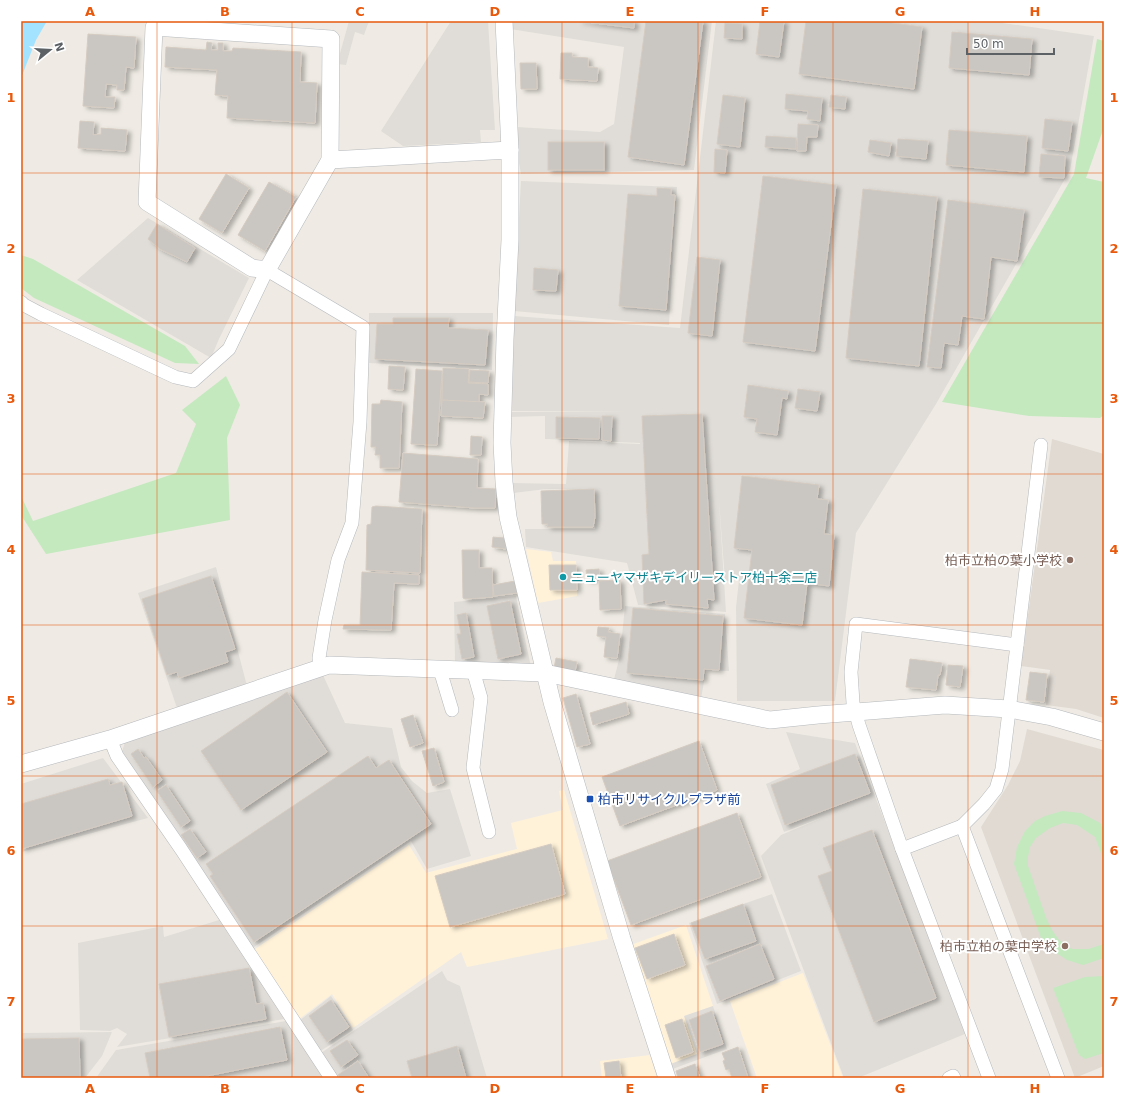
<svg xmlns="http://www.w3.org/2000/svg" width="1125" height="1099" viewBox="0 0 1125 1099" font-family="'DejaVu Sans','Noto Sans JP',sans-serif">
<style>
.commercial{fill:#fff2d9}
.industrial{fill:#e0ddd8}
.education{fill:#e0dad3}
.green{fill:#c4e9bf}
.water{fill:#a4e3ff}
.building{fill:#cac6c1;stroke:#d5ccc2;filter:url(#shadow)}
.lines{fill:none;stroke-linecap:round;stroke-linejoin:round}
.minor-casing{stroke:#b5b8bc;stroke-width:14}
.tertiary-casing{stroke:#b5b8bc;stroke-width:18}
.minor{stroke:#fff;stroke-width:13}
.tertiary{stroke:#fff;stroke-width:17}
.grid{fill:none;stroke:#e8590c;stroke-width:1;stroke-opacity:0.55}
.education-dot{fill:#8d6e63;stroke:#fff;stroke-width:1.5}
.culture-dot{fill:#0f9aa8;stroke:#fff;stroke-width:1.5}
.transit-dot{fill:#1a4fb4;stroke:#fff;stroke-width:1.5}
.labels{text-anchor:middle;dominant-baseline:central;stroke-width:4;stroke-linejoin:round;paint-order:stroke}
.education-label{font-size:13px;fill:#785e54;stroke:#fff;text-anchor:end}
.culture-label{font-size:13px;fill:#0d838f;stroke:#fff;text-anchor:start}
.transit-label{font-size:13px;fill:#164399;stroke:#fff;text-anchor:start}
.neatline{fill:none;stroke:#e8590c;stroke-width:1.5}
.grid-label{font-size:13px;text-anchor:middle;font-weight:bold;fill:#e8590c}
</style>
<defs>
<filter id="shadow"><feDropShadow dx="4" dy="2.5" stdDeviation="2" flood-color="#0004"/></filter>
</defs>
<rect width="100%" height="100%" fill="#efebe4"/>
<!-- commercial -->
<g class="commercial">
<path d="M526,549L551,552L553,561H576L577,596L538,603Z"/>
<path d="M564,790L608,939L467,967L461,952L353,1028L332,994L298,1020L252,951L409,845L426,873L517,849L511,823L563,810L559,791Z"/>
<path d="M686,925L713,1006L685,1016L697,1054L668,1065L628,946Z"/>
<path d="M803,973L843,1078H757L730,1001Z"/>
<path d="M650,1055L657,1078H602L600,1061Z"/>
</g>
<!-- industrial -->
<g class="industrial">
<path d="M349,21H369L364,35L355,32L346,65L337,64Z"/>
<path d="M451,21H488L495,130H480L481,142L403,146L381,131Z"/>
<path d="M510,21H712L694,170L521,174L519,163L517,127L600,132L614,124L624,47L510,29Z"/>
<path d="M716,21H989L1094,36L1070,170L936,404L856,533L835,701H737L736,607L739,580L725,581L719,501L726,612L638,605L627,563L526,547L525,529H595L594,489H546L514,493L513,483L566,484L569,441L640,444V443L545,439V416L508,417V412H629L512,411L514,316L680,328Z"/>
<path d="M521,181L677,187L669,325L514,311Z"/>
<path d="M148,218L249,278L219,339L211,358L77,280Z"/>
<path d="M369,313H493L492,370L369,363Z"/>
<path d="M216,567L247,686L178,711L138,593Z"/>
<path d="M516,596L531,667L455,666L454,602Z"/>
<path d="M625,606L725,614L729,671L706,670L701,699L613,683L620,656Z"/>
<path d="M323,675L345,723L392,728L401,767L412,781L427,793L450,789L471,856L427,869L411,841L251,949L121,755L125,742Z"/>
<path d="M786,732L855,743L965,1034L858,1078H844L761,856L781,835L824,817L784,832L766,784L800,769Z"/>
<path d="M103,758L148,818L21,852V784Z"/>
<path d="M772,894L801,971L717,1004L689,923Z"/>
<path d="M219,920L284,1019L117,1047L127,1034L117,1028L110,1031L80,1030L78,943L163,926L164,937Z"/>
<path d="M442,971L447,980L460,986L487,1078H338L321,1053Z"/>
<path d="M331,996L353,1030L319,1052L299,1021Z"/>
<path d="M713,1006L727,1049L670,1070L668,1065L697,1054L684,1016Z"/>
<path d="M286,1021L325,1078H96L116,1050Z"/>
<path d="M112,1032L102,1056L85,1078H21V1033Z"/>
</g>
<!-- education -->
<g class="education">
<path d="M1052,439L1104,454V718L1076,709L1046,705L1050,670L1021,666Z"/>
<path d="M1027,729L1104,750V1066L1075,1078L981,827L1008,785L1020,761Z"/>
</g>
<!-- green -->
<g class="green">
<path d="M1097,39L1104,41V127L1086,178L1104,182V415L1100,418L1029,416L942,402L1074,174Z"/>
<path d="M21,255L33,259L185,346L199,364L175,363L34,298L21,288Z"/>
<path d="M226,376L240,405L227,438L230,520L46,554L21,515V496L33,521L176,473L196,424L182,410Z"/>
<path d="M1062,811L1081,813L1100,823L1104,829V861L1095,837L1077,825L1063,823L1050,828L1036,838L1030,847L1028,857V866L1047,920L1052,930L1059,940L1072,949H1088L1101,945L1104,943V958L1083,965L1067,960L1050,949L1041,938L1014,864L1017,847L1025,831L1035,821L1045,816Z"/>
<path d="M1104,976V1053L1085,1059L1079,1055L1053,988L1085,977Z"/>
</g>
<!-- water -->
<path class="water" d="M21,21H47L36,40L21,78Z"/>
<!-- building -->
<g class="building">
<path d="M579,21H634V28Z"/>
<path d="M646,21H703L684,165L628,157Z"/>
<path d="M760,21H784L779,57L756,54Z"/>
<path d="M806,21H879L922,27L914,89L799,74Z"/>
<path d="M725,23L742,24V39L724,38Z"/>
<path d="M952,32L1032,39L1029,75L949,68Z"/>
<path d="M88,34L136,37L134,68L126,67L124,90H117V85L106,84L105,97H115L114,108L83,106Z"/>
<path d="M207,42L212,43L211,50H218V43H223V51H232L233,48L301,52L300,82L317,83L315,123L227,118L228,96L215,95L217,70L165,67L166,47L206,50Z"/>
<path d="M561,53H572V57L588,58V67L598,68L597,81L560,79Z"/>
<path d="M520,63H536L537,89H521Z"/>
<path d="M786,94L822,98L820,121L807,119L808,111L785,109Z"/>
<path d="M723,95L745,98L740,147L717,144Z"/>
<path d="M831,95L846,97L845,109L829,107Z"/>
<path d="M1045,119L1072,122L1068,151L1042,148Z"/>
<path d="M80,121L94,122L93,135L101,134V128L127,130L125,151L78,148Z"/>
<path d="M798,124L818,125L817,137H807L806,151H797Z"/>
<path d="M949,130L1027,136L1024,172L946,165Z"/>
<path d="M766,136L796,138V149L765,147Z"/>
<path d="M898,139L928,141L926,159L896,156Z"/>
<path d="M870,140L891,143L889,156L868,152Z"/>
<rect x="548" y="142" width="56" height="28"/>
<path d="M715,149L727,150L725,173L714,172Z"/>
<path d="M1041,154L1065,156L1064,178L1039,177Z"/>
<path d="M226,174L249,188L222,233L199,219Z"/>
<path d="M763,176L836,185L815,351L743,342Z"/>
<path d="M269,182L296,197L265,251L238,235Z"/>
<path d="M657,188L671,189V195H675L666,310L619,306L628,194L657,196Z"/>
<path d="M863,189L937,197L919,366L846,358Z"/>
<path d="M948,200L1024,210L1017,261L991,257L984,319L962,316L958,345L944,343L941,368L927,367Z"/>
<path d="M157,224L195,248L187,262L160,249L148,239Z"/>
<path d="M697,257L720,260L712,336L688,333Z"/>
<path d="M534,268L558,270L556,291L533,290Z"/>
<path d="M393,318H449L448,328L488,330L485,365L375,359L377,324H393Z"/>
<path d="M389,366L405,367L403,390L388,389Z"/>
<path d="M443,368L469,369L468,383L488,384V395L479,394V402L442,400Z"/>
<path d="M416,369L442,371L437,445L411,444Z"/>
<path d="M470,370L489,371L488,383L469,382Z"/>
<path d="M748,385L788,391L787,399L782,398L777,435L755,432L757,419L744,417Z"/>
<path d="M798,389L820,392L817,411L795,408Z"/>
<path d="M381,400L402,402L399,468H380V455H375L376,447H371L372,404H380Z"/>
<path d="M442,400L485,402L483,418L441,416Z"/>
<path d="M702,414L714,600L707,599L708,608L666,604V600L644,604L642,555L649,554L642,416Z"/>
<path d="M602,416H612L611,441L602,440Z"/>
<path d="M556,417L600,418L599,439L556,438Z"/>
<path d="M471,436L482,437L481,455H470Z"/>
<path d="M403,453L478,459L477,488L496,489L495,508H475L399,502Z"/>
<path d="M742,476L819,485L817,499L828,500L824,534L834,535L829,586L807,583L802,625L744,618L752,550L734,548Z"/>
<path d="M594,489L595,517L593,527H547L548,524H542L541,491Z"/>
<path d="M376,506L422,509L420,573L366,570L367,525L371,524L372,507Z"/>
<path d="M493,537L505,538L506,549L492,547Z"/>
<path d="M462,550H479V568H492L493,597L465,599L463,598Z"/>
<path d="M549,565H576L577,590H550Z"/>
<path d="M599,569L600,579L587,580L586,570Z"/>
<path d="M362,572L419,575V584L394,583L391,630L343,629L344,625H360Z"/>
<path d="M211,576L235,649L225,652L228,662L179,678L177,672L167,675L142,599Z"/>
<path d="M620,580L621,609L600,610L599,581Z"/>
<path d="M515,581L517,593L494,596L493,585Z"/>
<path d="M510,601L521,654L498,659L487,606Z"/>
<path d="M633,608L723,616L719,670L704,669L703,680L627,673Z"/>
<path d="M466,613L474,657L462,659L457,634H461L457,615Z"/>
<path d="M598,627L609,628L608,632L620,634L617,658L604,657L606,637L597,636Z"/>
<path d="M556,658L577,662L575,671L554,668Z"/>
<path d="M910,659L942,663L940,675H938L936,690L906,687Z"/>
<path d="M948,665L963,666L960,687L946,685Z"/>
<path d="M1030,672L1047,674L1044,702L1026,700Z"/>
<path d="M287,692L327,752L241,810L201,751Z"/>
<path d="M576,694L590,744L577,747L563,698Z"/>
<path d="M626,702L629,714L593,725L590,713Z"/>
<path d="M413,715L423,743L410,747L401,719Z"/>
<path d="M699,741L717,790L620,826L602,777Z"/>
<path d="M434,748L444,782L433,786L422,751Z"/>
<path d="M138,749L144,758L146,757L162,780L153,787L131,754Z"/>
<path d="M855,754L870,793L785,825L771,785Z"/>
<path d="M368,756L376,768L389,760L431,824L254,942L210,876L213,874L206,864Z"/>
<path d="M108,779L110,785L122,782L132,816L21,849V804Z"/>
<path d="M166,785L190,821L181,827L157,791Z"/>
<path d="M737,813L761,877L631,925L607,861Z"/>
<path d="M190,829L206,852L197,858L181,835Z"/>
<path d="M872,830L936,998L874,1022L818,876L832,871L823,848Z"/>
<path d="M551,844L565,894L450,927L435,876Z"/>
<path d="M743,904L756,941L705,959L691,923Z"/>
<path d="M674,934L685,965L647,979L635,948Z"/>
<path d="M760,944L774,979L720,1001L706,966Z"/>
<path d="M249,968L256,1004L263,1003L266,1019L169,1037L159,984Z"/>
<path d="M331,1000L349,1027L327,1042L309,1016Z"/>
<path d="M712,1011L723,1044L700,1052L689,1020Z"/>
<path d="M682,1019L693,1052L676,1058L665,1025Z"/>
<path d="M280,1027L287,1060L197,1078H150L145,1053Z"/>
<path d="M79,1038L80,1077L21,1078V1039Z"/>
<path d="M347,1040L358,1055L341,1067L330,1051Z"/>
<path d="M457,1046L466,1078H412L407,1061Z"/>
<path d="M738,1047L748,1078H732L729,1069L726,1070L723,1061L725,1060L722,1053Z"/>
<path d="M358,1061L369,1078H341L338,1075Z"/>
<path d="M619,1061L621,1078H606L604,1063Z"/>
<path d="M695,1064L700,1078H678L676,1071Z"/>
</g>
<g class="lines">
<defs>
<g id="minor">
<path d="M21,302L24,305L41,314L175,377L193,381L229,349L267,270L363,327L360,422L352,523L338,560L325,620L319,658L320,667"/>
<path d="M1017,645L1002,769L996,789L984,804L962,826L1058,1078"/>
<path d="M440,670L452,710"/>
<path d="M473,670L481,698L473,768L489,832"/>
<path d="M110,739L117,756L181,849L331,1078"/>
<path d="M902,849L962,826"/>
<path d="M949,1078L953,1076L954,1078"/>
<path d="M989,1078L902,849L859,725L853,703L851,672L856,624L1017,645L1041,445"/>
</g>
<g id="tertiary">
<path d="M504,21L510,150V240L505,339L502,443L504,482L508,517L552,702L622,939L667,1078"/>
<path d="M154,27L331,39L330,160L267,270L252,268L147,202Z"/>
<path d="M330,160L510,150"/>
<path d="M21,764L110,739L329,665L545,673L770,720L818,715L945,705L1009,709L1052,717L1104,732"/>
</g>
</defs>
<!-- minor casing -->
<use href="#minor" class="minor-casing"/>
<!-- tertiary casing -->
<use href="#tertiary" class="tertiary-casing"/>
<!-- minor -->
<use href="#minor" class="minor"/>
<!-- tertiary -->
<use href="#tertiary" class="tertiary"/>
</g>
<!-- grid -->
<path class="grid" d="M157,21V1078M292,21V1078M427,21V1078M562,21V1078M698,21V1078M833,21V1078M968,21V1078M21,173H1104M21,323H1104M21,474H1104M21,625H1104M21,776H1104M21,926H1104"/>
<!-- markers -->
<g class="education-dot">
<circle cx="1070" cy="560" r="4"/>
<circle cx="1065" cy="946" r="4"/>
</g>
<circle class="culture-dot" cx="563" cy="577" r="4"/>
<rect class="transit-dot" x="586" y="795" width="8" height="8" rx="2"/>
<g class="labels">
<!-- education labels -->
<g class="education-label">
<text x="1062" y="560">柏市立柏の葉小学校</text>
<text x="1057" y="946">柏市立柏の葉中学校</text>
</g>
<!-- culture labels -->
<g class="culture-label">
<text x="571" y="577">ニューヤマザキデイリーストア柏十余二店</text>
</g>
<!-- transit labels -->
<g class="transit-label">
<text x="598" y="799">柏市リサイクルプラザ前</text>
</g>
</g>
<!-- border -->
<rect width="1125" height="1099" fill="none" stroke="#ffffff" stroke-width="44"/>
<!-- north arrow -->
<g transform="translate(50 50) rotate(72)" stroke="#ffffff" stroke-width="3" paint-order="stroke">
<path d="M0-3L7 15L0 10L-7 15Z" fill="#5c6166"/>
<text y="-6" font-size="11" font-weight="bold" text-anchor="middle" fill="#5c6166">N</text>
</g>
<!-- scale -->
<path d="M967 48v6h87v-6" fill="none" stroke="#5c6166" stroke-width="2"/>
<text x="973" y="48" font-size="12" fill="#5c6166" stroke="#ffffff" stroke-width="3" paint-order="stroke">50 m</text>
<rect x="22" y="22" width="1081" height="1055" class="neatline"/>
<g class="grid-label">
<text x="90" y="16">A</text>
<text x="225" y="16">B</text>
<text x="360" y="16">C</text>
<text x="495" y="16">D</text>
<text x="630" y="16">E</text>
<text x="765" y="16">F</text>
<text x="900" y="16">G</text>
<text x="1035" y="16">H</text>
<text x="11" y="102">1</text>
<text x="1114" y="102">1</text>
<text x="11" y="253">2</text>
<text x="1114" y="253">2</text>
<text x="11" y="403">3</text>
<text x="1114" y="403">3</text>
<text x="11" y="554">4</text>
<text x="1114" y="554">4</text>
<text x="11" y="705">5</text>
<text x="1114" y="705">5</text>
<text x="11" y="855">6</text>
<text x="1114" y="855">6</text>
<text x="11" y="1006">7</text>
<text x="1114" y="1006">7</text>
<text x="90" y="1093">A</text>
<text x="225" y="1093">B</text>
<text x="360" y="1093">C</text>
<text x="495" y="1093">D</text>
<text x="630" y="1093">E</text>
<text x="765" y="1093">F</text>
<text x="900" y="1093">G</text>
<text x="1035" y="1093">H</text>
</g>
</svg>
